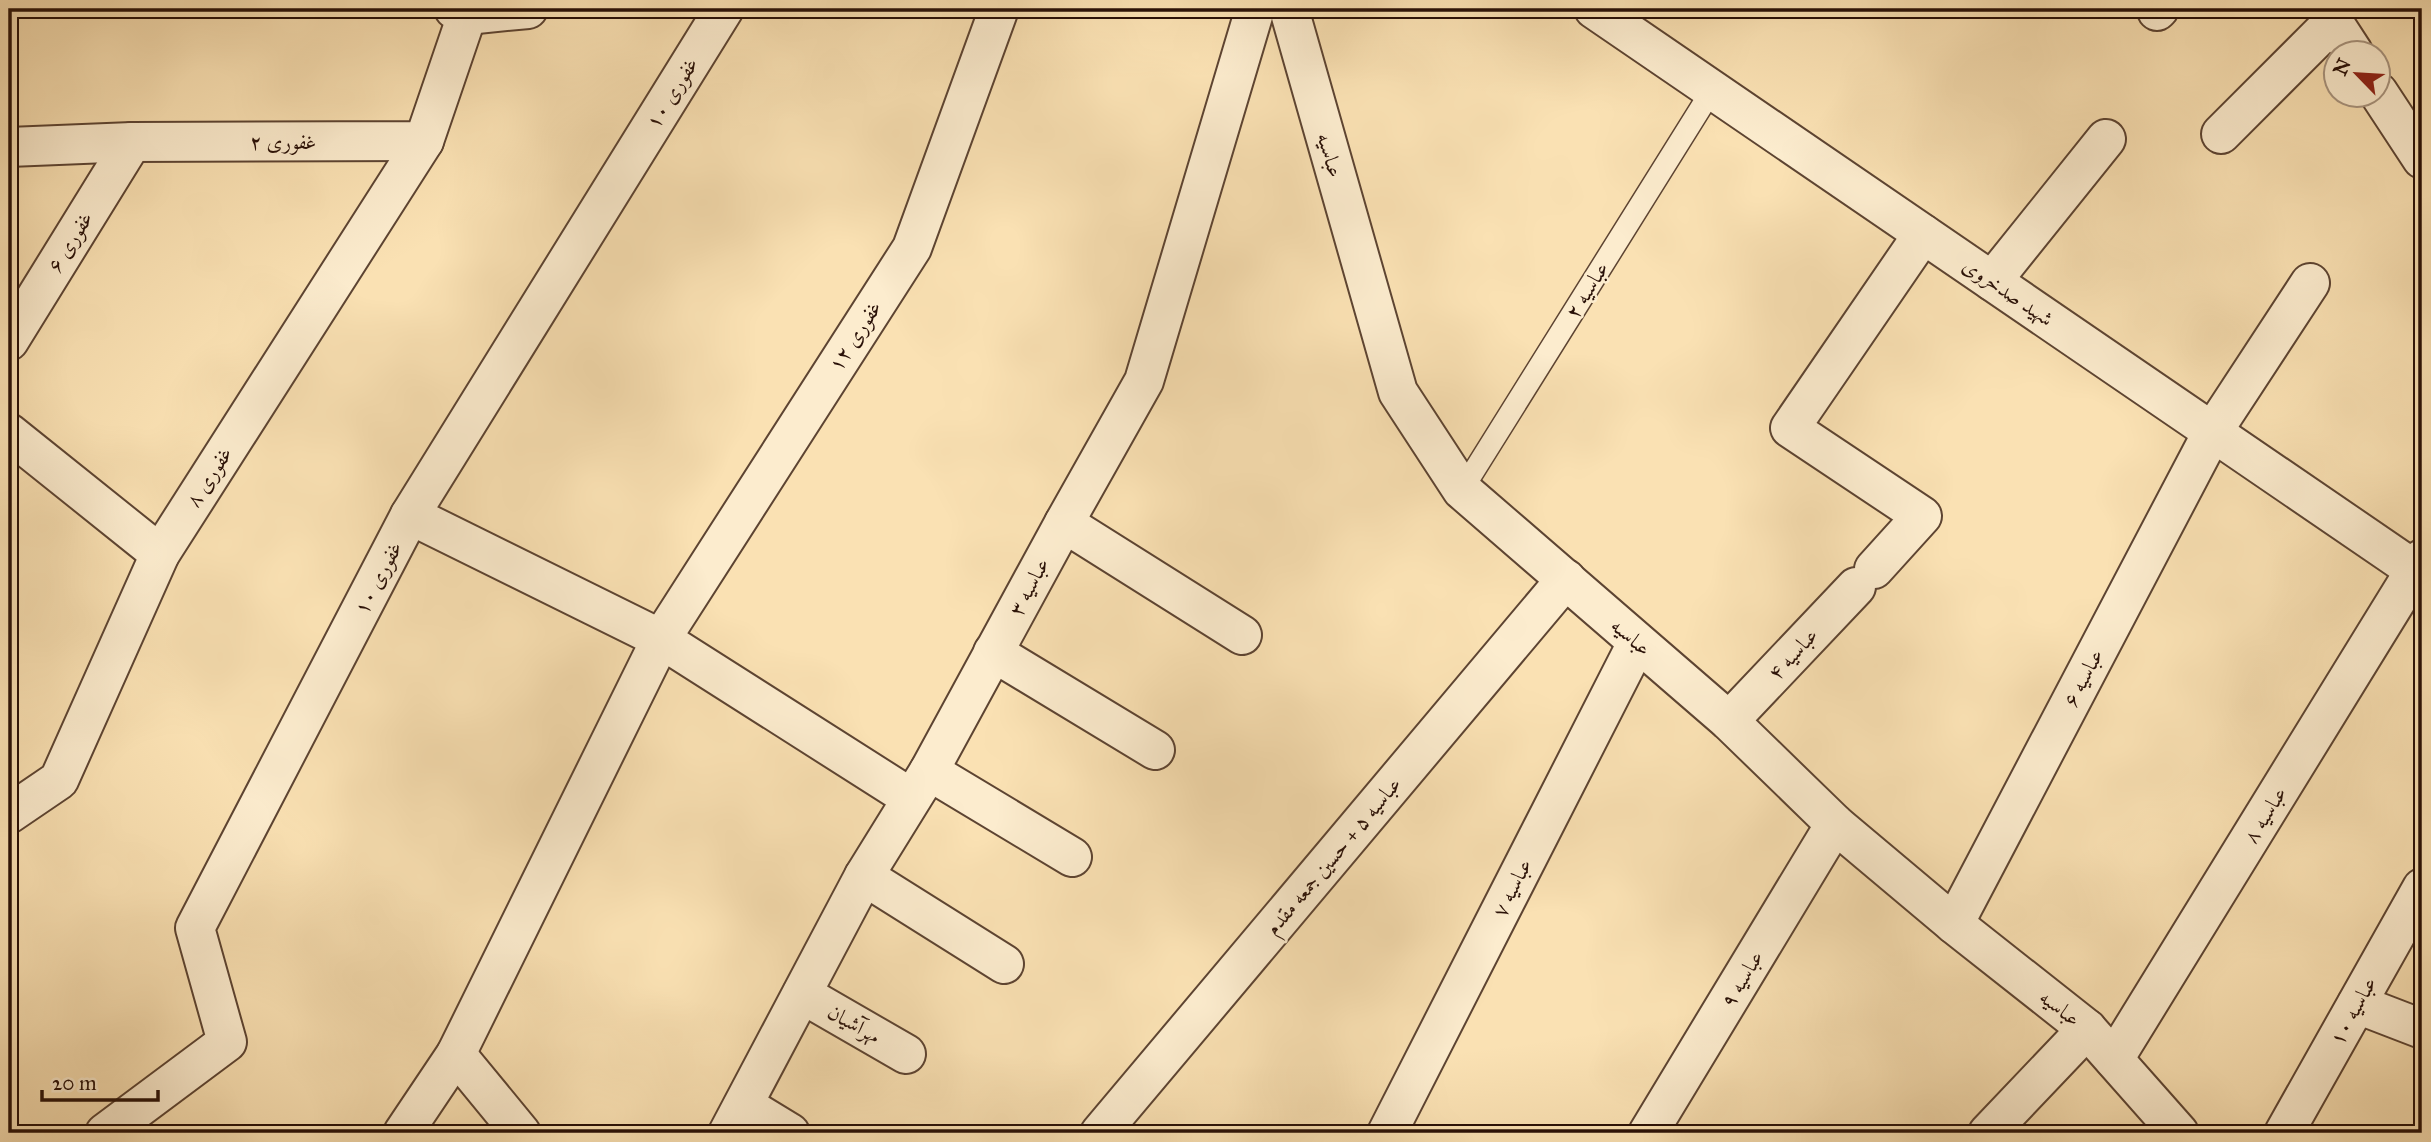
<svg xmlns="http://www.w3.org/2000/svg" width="2431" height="1142" viewBox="0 0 2431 1142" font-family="'IM FELL Great Primer',Amiri,serif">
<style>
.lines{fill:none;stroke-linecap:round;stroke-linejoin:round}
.lane-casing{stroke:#5d4432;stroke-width:24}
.street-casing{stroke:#5d4432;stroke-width:42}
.lane{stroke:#fcecce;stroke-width:21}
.street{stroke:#fcecce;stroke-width:38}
.labels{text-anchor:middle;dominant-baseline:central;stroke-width:5;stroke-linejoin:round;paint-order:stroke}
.street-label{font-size:21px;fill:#291007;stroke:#fcecce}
</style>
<rect width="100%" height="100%" fill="#fae1b3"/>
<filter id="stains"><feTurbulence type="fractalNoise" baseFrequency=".00286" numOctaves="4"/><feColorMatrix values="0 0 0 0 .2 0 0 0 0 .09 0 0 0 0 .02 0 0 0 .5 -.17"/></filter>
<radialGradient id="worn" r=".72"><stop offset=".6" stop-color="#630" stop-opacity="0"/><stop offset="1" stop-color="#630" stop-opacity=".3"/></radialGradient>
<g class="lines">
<defs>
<path id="lane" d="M1462,490L1712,90"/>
<g id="street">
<path d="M454,9L467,15L528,9"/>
<path d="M1289,9L1398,392L1462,490L1729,721L1835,824L1954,924L2087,1029L2179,1133"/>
<path d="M1594,9L2422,575"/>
<path d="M2325,9L2353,52"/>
<path d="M2157,11L2159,9"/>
<path d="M2378,92L2422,159"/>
<path d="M2221,134L2333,22"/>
<path d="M9,147L132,142L424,141L467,15L473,9"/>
<path d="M1992,281L2106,139"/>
<path d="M9,341L132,142"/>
<path d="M9,433L160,554"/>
<path d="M410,515L661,639L911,798"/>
<path d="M1064,523L1242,635"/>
<path d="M1874,569L1922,516L1790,428L1923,234"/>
<path d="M993,652L1155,750"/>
<path d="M1729,721L1856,587"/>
<path d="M929,771L1072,857"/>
<path d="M9,814L59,780L160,554L424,141"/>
<path d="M864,876L1004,964"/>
<path d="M1954,924L2213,431L2310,283"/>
<path d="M802,994L906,1054"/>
<path d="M2357,1004L2422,1029"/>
<path d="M456,1054L521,1133"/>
<path d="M2114,1059L2422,559"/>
<path d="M744,1105L790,1133"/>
<path d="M105,1133L227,1042L195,928L410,515L724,9"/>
<path d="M403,1133L456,1054L661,639L912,248L999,9"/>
<path d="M728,1133L864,876L929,771L1064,523L1144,381L1255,9"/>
<path d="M1100,1133L1566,579"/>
<path d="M1387,1133L1637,643"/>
<path d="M1648,1133L1835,824"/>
<path d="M1988,1133L2087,1029"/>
<path d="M2284,1133L2422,888"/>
</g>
</defs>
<!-- lane casing -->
<use href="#lane" class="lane-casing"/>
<!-- street casing -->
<use href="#street" class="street-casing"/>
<!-- lane -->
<use href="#lane" class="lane"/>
<!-- street -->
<use href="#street" class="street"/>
</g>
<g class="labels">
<!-- street labels -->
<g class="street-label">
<text transform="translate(672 93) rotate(-58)">غفوری ۱۰</text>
<text x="283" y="142">غفوری ۲</text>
<text transform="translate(1330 155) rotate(74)">عباسیه</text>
<text transform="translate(70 242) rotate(-58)">غفوری ۶</text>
<text transform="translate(1587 290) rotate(-58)">عباسیه ۲</text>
<text transform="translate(2008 292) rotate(34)">شهید صدخروی</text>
<text transform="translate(855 336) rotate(-57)">غفوری ۱۲</text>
<text transform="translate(209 477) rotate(-57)">غفوری ۸</text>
<text transform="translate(378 578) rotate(-62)">غفوری ۱۰</text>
<text transform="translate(1029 587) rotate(-62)">عباسیه ۳</text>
<text transform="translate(1631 637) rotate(41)">عباسیه</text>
<text transform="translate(1793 654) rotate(-47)">عباسیه ۴</text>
<text transform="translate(2083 678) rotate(-62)">عباسیه ۶</text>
<text transform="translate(2265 815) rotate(-58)">عباسیه ۸</text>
<text transform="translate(1333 856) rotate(-50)">عباسیه ۵ + حسین جمعه مقدم</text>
<text transform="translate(1512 888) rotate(-63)">عباسیه ۷</text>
<text transform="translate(1742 979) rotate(-59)">عباسیه ۹</text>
<text transform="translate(2060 1008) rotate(38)">عباسیه</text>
<text transform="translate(2353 1011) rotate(-61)">عباسیه ۱۰</text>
<text transform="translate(854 1024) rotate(30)">مهرآشیان</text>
</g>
</g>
<!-- margin -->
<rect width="2431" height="1142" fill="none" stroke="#fae1b3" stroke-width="35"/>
<rect x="10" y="10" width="2410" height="1121" fill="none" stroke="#291007" stroke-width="3.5"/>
<rect x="18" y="18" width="2396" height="1107" fill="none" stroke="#291007" stroke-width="2"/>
<!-- north arrow -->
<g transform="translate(2357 74) rotate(295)"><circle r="33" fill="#fcecce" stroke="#a8947e" stroke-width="2"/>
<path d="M0-5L12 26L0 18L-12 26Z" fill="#8f2418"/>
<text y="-10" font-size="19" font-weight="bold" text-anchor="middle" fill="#291007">N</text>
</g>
<!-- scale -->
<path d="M42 1090v10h116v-10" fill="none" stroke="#291007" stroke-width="3.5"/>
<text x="52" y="1090" font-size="21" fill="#291007" stroke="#fcecce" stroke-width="5" paint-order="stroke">20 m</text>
<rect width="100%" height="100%" filter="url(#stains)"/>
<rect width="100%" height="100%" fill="url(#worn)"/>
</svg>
